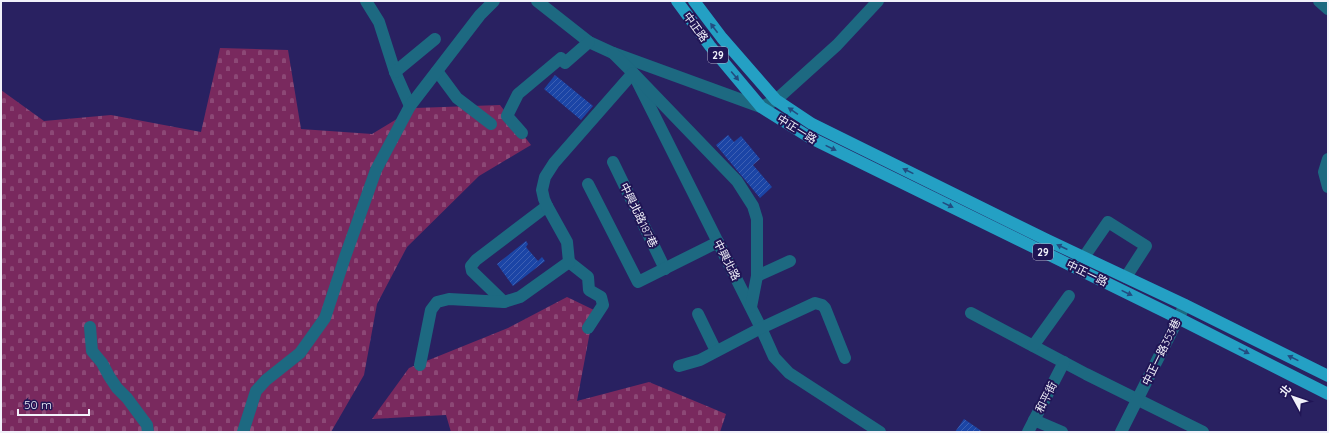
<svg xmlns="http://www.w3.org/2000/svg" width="1329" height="433" viewBox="0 0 1329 433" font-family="Quicksand,'Noto Sans TC',sans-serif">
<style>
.cemetery{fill:url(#cemetery-stones)}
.building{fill:url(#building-hatch)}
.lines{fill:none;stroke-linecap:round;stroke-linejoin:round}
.minor{stroke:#1d6981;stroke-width:12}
.major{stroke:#24a0c4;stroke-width:12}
.oneway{fill:#224d81}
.labels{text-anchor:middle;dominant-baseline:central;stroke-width:4;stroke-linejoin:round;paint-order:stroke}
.shield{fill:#201555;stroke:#b2afc8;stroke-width:1}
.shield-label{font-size:10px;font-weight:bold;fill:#f1f1fa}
.street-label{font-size:11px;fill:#f1f1fa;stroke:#201555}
</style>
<defs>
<pattern id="cemetery-stones" width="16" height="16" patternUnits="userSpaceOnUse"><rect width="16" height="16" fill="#79295e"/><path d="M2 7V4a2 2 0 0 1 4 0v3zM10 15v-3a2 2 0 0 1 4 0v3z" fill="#8c4876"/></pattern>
<pattern id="building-hatch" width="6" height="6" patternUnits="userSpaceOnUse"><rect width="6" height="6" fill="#1b45a6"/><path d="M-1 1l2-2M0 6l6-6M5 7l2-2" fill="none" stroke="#3d60b3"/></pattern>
</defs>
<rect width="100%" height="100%" fill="#292161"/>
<!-- cemetery -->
<g class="cemetery">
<path d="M220,48L288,50L301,129L372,134L415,108L500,105L531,145L479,176L407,247L377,304L364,375L331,432H1V90L44,121L111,115L201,132Z"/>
<path d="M567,297L594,310L577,401L649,382L726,414L720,432H451L446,415L372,419L409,368L508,328Z"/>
</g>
<!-- building -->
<g class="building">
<path d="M555,75L593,106L581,120L544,89Z"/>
<path d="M728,135L734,142L741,136L760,159L753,165L772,187L760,198L716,145Z"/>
<path d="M526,241L528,244L526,247L538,261L542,257L545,261L513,286L497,264Z"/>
<path d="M964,419L983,432H955Z"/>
</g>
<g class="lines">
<!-- minor -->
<g class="minor">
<path d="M366,1L379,22L395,72L410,106"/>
<path d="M537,1L589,42L613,53L761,107L776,100L837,45L878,1"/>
<path d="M1319,1L1328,9"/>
<path d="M613,53L633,73L761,328L774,357L789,373L880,432"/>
<path d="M437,71L457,98L491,124"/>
<path d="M395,72L435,39"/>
<path d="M522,133L507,116L518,94L561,58L565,63L589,42"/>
<path d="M1328,159L1324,172L1328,187"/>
<path d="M613,162L665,269"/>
<path d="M588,184L638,282L718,242"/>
<path d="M1084,257L1108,222L1146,246L1126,277"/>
<path d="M569,262L588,277L589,290L601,297L603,305L588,328"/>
<path d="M757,276L790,261"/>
<path d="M504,302L472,271L471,266L476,260L547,206"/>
<path d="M971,313L1086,374L1203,432"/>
<path d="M698,314L716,351"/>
<path d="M90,327L92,351L102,363L109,376L117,388L127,398L147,425L148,432"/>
<path d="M1033,346L1069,296"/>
<path d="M420,365L431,310L437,302L449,299L504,302L520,297L569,262L567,242L547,206L544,199L542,190L545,177L554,163L633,73L737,181L753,206L757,219V276L751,307"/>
<path d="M679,366L700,360L761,328L815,303L822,305L825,308L845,358"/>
<path d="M1034,420L1062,432"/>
<path d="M243,432L256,391L266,380L300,353L325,318L345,257L376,170L410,106L480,15L494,1"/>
<path d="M1028,432L1064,362"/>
<path d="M1121,432L1185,305"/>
</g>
<!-- major -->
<g class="major">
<path d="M677,1L710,46L761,107L809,137L1178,318L1328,394"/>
<path d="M694,1L722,38L776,100L812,124L1047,240L1185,305L1328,376"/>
</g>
</g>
<!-- one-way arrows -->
<defs><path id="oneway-solid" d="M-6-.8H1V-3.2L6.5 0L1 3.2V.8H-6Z"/></defs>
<g class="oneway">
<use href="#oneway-solid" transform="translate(714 28) rotate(-127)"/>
<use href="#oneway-solid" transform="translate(735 76) rotate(50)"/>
<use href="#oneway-solid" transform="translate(793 111) rotate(-146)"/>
<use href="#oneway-solid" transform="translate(831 148) rotate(26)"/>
<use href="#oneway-solid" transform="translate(908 171) rotate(-154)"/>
<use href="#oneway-solid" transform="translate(948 205) rotate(26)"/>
<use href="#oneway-solid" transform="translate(1062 247) rotate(-155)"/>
<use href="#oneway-solid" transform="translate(1127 293) rotate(26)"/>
<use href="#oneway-solid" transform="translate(1244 351) rotate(27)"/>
<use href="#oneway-solid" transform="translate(1293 358) rotate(-154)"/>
</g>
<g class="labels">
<!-- shield labels -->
<g class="shield">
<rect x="708" y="47" width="20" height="16" rx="3"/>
<rect x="1033" y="244" width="20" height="16" rx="3"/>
</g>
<g class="shield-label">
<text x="718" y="55">29</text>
<text x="1043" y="252">29</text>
</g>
<!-- street labels -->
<g class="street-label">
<text transform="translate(696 27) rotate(54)">中正路</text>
<text transform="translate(797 129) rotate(32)">中正一路</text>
<text transform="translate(639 215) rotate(64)">中興北路187巷</text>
<text transform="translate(727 260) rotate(63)">中興北路</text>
<text transform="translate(1087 273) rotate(26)">中正一路</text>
<text transform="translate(1161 352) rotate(-64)">中正一路353巷</text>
<text transform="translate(1046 397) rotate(-63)">和平街</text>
</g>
</g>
<!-- border -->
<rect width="1329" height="433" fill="none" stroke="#f1f1fa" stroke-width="4"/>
<!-- north arrow -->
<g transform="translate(1293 397) rotate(310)" stroke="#201555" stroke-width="3" paint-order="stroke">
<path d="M0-3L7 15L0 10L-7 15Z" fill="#f1f1fa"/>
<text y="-6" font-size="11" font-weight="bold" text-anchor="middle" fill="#f1f1fa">北</text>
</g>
<!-- scale -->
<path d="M18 409v6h71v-6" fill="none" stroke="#f1f1fa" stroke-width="2"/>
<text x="24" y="409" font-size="12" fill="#f1f1fa" stroke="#201555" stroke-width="3" paint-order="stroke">50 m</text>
</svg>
